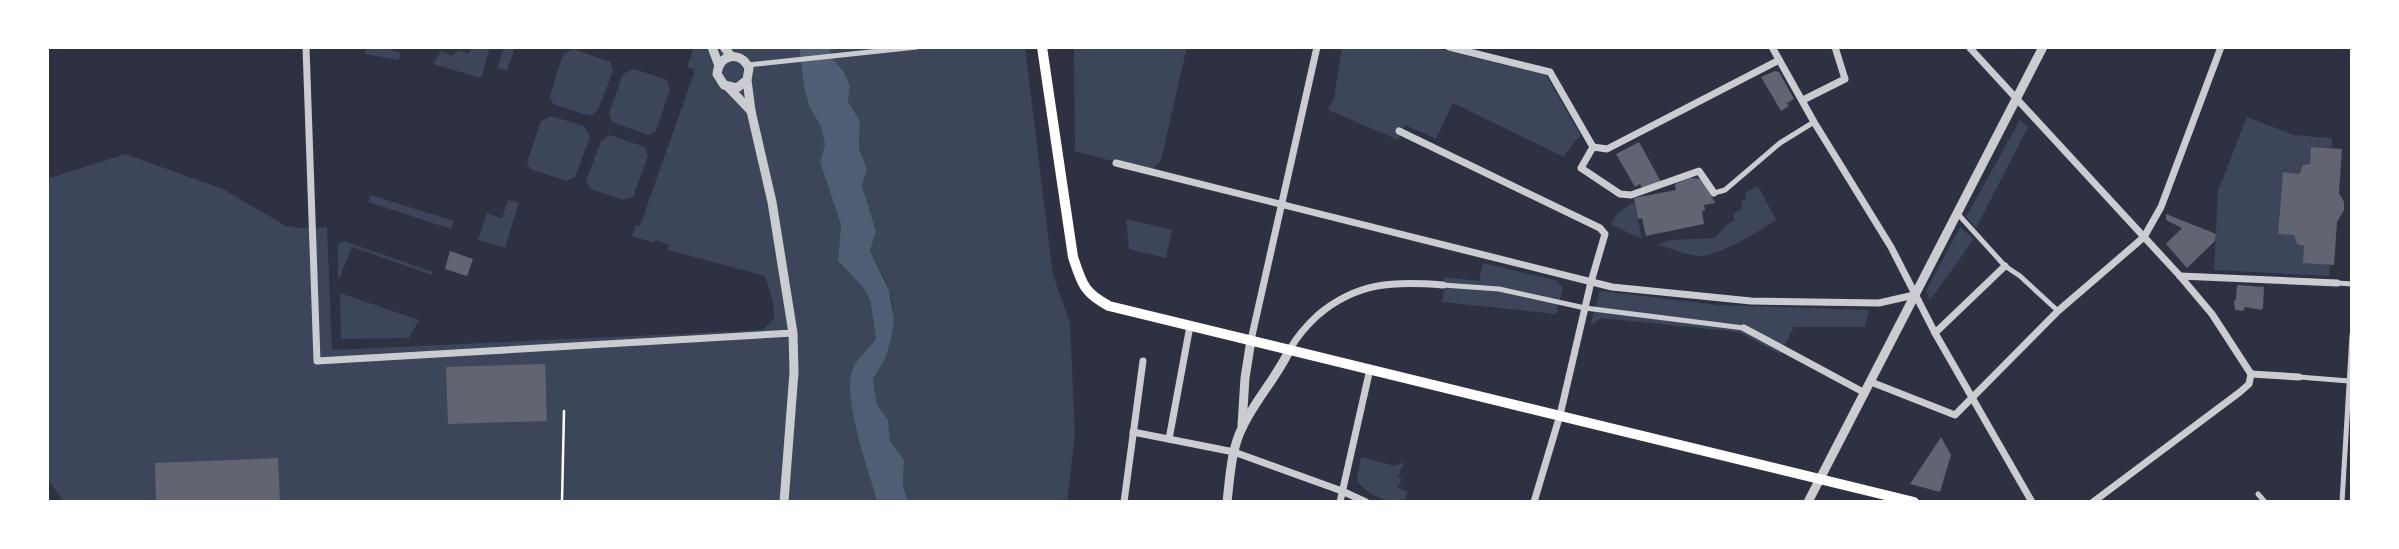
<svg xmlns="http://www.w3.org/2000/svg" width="2399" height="549" viewBox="0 0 2399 549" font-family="'Noto Serif',serif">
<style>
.green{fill:#3c4559}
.water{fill:#4f5d75}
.building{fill:#626471}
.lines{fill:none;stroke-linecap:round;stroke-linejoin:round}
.path{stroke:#fff;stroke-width:2.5}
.pedestrian{stroke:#caccd0;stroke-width:5}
.minor{stroke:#caccd0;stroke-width:7}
.tertiary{stroke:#caccd0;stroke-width:9}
.secondary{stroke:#fff;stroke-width:10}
</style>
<rect width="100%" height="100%" fill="#2d3142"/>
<!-- green -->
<g class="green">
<path d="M366,47H385L400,53L399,60L365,54Z"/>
<path d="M472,47H490L481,78L433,64L441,51L451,56L459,50L469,54Z"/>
<path d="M504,47H515L507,71L497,68Z"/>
<path d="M694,47H799L804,87L809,106L821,127L825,146L820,162L841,225L838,261L863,287L870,300L876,338L853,367L855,426L877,502H64L47,478V179L125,154L223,189L286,226L304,228L327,227L332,350L763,330L774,319L773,302L765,276L668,250L669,245L656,240L654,243L632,236L636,225L640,226L695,70L687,67Z"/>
<path d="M830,47H1025L1053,275L1070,323L1075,435L1067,502H908L903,485L904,460L890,441L888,419L877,405L873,379C889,353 899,320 889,290C885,277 876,264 870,251L876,231L862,186L867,169L859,149L860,121L848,100L850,86L844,72L832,58Z"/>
<path d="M1074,47H1187L1161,160L1150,171L1075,151Z"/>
<path d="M1342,47H1432L1546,75L1581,136L1576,140L1564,157L1453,103L1436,139L1405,125L1398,140L1328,110L1334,98Z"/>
<path d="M574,49L610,62L613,71L598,110L590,116L553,104L550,96L563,54Z"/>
<path d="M634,69L667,80L670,89L656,131L648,135L612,122L609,114L623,74Z"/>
<path d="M551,116L584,126L590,137L575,177L567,181L530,169L527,162L541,121Z"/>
<path d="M2247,117L2294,135L2332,138V148L2311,147L2310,164L2303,165L2299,174L2283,173L2278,233L2294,235L2297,244L2304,246L2330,264L2329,276L2214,270L2218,191Z"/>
<path d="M2020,120L2028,127L1976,228L1966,217Z"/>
<path d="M610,135L645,147L648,156L633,197L623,200L591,189L586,181L601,141Z"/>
<path d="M1758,186L1776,220C1759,231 1721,255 1701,256C1688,256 1671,248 1658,245L1670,240L1715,238L1727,224L1734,221V213L1741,210L1742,201L1746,199L1745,193Z"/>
<path d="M371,195L454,221L451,229L368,202Z"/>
<path d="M508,200L519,203L505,248L478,240L487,213L502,218Z"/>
<path d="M1634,202L1642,239L1610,224L1618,213Z"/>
<path d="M1126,219L1172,230L1166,258L1129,249Z"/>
<path d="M1960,227L1974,239L1930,300L1926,291Z"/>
<path d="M344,241L433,272L432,275L352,247L338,282V244Z"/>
<path d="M1483,263L1555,280L1563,288L1556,314L1442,302L1444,292V277L1479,281Z"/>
<path d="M1600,291L1719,305L1869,310L1865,327H1794L1780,354L1741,333L1730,331L1601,318L1590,326Z"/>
<path d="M340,293L419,320L409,338L341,339Z"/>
<path d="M1361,457L1395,466L1404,462L1398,477L1402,479L1398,487L1408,492L1404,502C1386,502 1366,495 1357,480Z"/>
</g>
<!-- water -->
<path class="water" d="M799,47H830L832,58L844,72L850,86L848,101L860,121L859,149L867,169L862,186L876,231L870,251L889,290L894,320L891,339L885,359L873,379L877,405L888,419L890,441L904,460L903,485L908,502H877C869,470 841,398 853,368C857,358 870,348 876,338L870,300L863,287L838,261L841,225L820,162L825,145L821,127L809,106L804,87Z"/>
<!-- building -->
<g class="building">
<path d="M1775,71L1779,72L1794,99L1787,103L1789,106L1781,111L1761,77Z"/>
<path d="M1639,142L1661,182L1642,188L1640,184L1635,187L1616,154Z"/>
<path d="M2311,147L2342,149L2339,193L2344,202V210L2337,222L2334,265L2303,263L2304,246L2297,244L2294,235L2278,234L2283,172L2299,174L2303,165L2310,164Z"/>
<path d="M1690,178L1703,179L1715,203L1704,205L1705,210L1702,211L1704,224L1646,236L1642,218L1638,219L1634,198L1676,190L1675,184Z"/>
<path d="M2166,214L2216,234L2215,241L2187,268L2166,244L2182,228L2166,220Z"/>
<path d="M450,251L473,259L467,276L445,269Z"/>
<path d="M2237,285L2264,287L2263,308L2261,310L2245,307L2243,311L2235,310L2234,301L2236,299Z"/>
<path d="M545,364L547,421L448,424L446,367Z"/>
<path d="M1941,437L1951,455L1940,492L1910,484Z"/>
<path d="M278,458L280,502H156L155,463Z"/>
</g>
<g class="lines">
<!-- path -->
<path class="path" d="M562,502L564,411"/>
<!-- pedestrian -->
<g class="pedestrian">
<path d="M748,65L917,47"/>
<path d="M1714,193L1725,190L1780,143L1814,122"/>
<path d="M1957,213L2005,266L2020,276L2058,311"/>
<path d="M2337,283L2352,284"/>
<path d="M1443,285L1499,289L1585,308L1744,328"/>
<path d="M2299,377L2349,381"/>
<path d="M2258,494L2265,502"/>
<path d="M2342,502L2352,335"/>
</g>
<!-- minor -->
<g class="minor">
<path d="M306,47L317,361L793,333"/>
<path d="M1449,47L1550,72L1593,147"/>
<path d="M1772,47L1814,122L1891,247L1935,333L2032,502"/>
<path d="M1969,47L2180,276L2212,314L2251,374"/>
<path d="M1803,100L1845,79L1835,47"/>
<path d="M1399,131L1600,228L1605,234L1591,282L1560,415L1534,502"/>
<path d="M1593,147L1607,149L1779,60"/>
<path d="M1593,147L1581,168L1620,194L1631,195L1699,171L1714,193"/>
<path d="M1116,163L1612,287L1751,301L1879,303L1914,295"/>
<path d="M2180,276L2337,283"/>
<path d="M1744,328L1865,393"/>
<path d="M1935,333L2005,266"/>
<path d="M1251,340L1317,47"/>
<path d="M1290,349C1298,335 1306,326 1318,315C1357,282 1394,281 1443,285"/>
<path d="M2251,374L2299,377"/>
<path d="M1871,382L1955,415L2058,311L2144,237L2161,207L2221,47"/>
<path d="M1133,432L1234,452L1342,491L1366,502"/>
<path d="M1169,439L1190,326"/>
<path d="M1124,502L1143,361"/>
<path d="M1340,502L1370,369"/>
<path d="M2093,502L2240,392L2249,384L2251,374"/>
</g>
<!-- tertiary -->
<g class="tertiary">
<path d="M712,47L719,66"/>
<path d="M724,47L731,56"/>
<path d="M747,80L737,88L724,85L717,74C719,54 740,50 749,68L747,80L751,111L772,202L793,333L794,372L784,502"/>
<path d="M729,88L751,111"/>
<path d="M1242,425L1245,378L1251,340"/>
<path d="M1227,502C1230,477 1231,450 1242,428C1255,400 1277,377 1290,349"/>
<path d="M1808,502L2043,47"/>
</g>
<!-- secondary -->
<path class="secondary" d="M1042,47L1073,257C1082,284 1084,293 1109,306L1914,502"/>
</g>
<!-- border -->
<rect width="2399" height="549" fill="none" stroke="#ffffff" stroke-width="98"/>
</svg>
